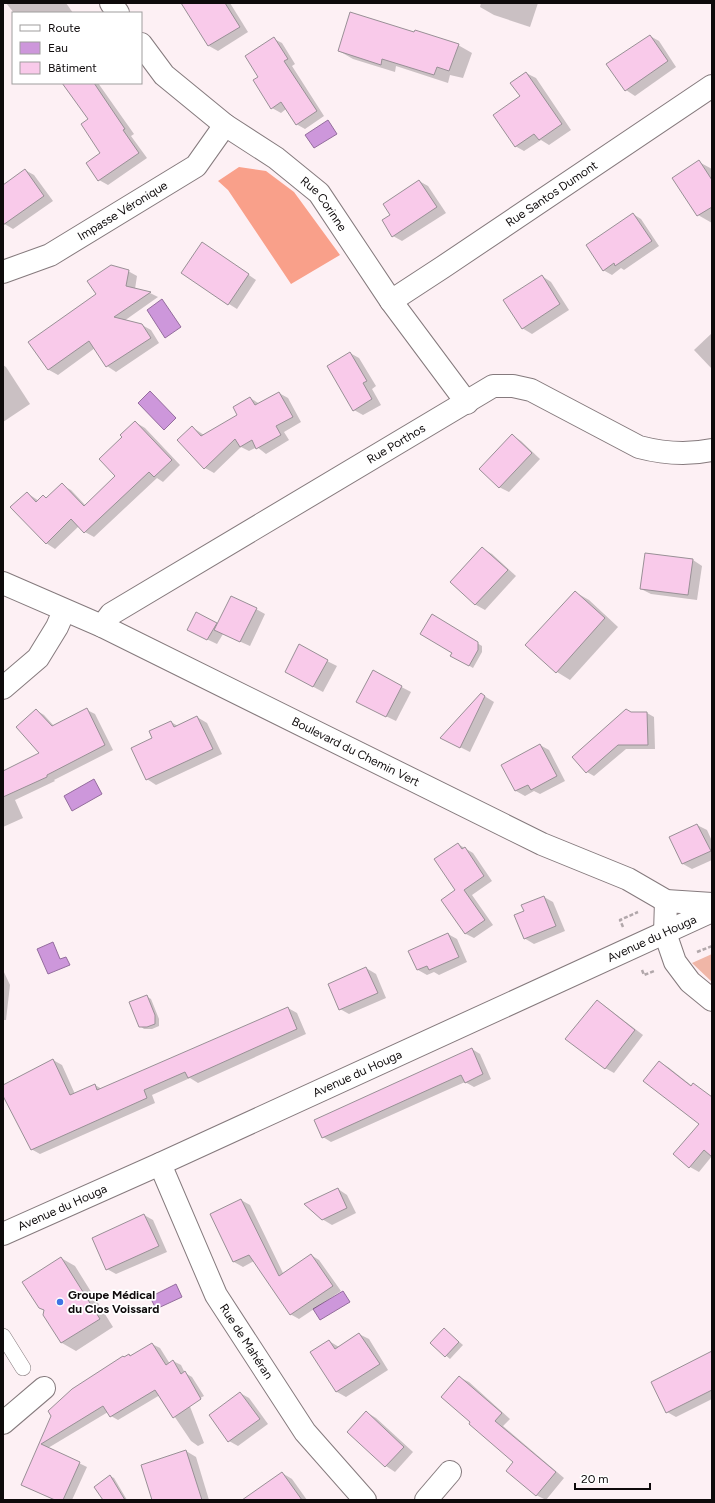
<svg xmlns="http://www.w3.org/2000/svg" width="715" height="1503" viewBox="0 0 715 1503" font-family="Figtree,sans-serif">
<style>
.green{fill:#f0b6a7}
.forest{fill:#f9a08a}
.water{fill:#cd97db;stroke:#946d9d}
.shadow{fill:#0003}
.building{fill:#f9caea;stroke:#999096}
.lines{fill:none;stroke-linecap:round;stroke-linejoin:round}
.service-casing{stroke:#857a7d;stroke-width:16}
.minor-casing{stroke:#857a7d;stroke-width:24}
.tertiary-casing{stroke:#857a7d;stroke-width:24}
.secondary-casing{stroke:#857a7d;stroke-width:24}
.path{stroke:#b1a7aa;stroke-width:2.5;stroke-dasharray:4 2;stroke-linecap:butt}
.service{stroke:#fff;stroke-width:15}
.minor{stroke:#fff;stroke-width:22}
.tertiary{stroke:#fff;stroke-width:22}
.secondary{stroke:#fff;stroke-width:22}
.poi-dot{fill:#3e74e4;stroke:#fff;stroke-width:1.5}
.labels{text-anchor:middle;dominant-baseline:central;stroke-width:3.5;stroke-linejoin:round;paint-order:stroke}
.street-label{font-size:12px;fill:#0e0a0b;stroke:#fff}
.poi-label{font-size:12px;font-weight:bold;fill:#0e0a0b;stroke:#fff;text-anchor:start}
</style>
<rect width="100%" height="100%" fill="#fdf0f4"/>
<!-- green -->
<path class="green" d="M712,954V982L692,963Z"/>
<!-- forest -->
<path class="forest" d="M239,167L266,171L294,192L340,255L291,284L228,190L218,181Z"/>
<!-- water -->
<g class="water">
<path d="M328,120L337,134L314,148L305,135Z"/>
<path d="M162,299L181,327L165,338L147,310Z"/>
<path d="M150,391L176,418L164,430L138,403Z"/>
<path d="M94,779L102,794L72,811L64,796Z"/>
<path d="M53,942L60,959L66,957L70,965L48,974L37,949Z"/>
<path d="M176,1284L182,1297L156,1309L150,1297Z"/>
<path d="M343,1291L350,1302L320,1320L313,1309Z"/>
</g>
<!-- shadow -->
<g class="shadow">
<path d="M6,3H66L73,13H14Z"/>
<path d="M182,3H230L248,32L218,51L209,46Z"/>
<path d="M481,3H538L530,27L494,15L480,7Z"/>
<path d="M415,33L458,45L472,53L463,78L450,75L448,83L396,66L395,72L353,59L339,51Z"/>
<path d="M650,36L659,41L676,67L635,96L626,90Z"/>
<path d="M274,39L282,43L295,64L292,66L324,116L305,129L296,124L286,109L281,113L272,108L259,77Z"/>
<path d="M526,73L536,78L571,130L549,145L541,140L524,151L515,146Z"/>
<path d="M64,83H98L134,134L131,136L147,158L108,185L99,180L102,153L90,119Z"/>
<path d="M699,162L712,169V223L698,215Z"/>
<path d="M25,170L34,175L53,201L13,229L3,223V186Z"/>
<path d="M419,181L428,186L446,213L402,241L393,236L391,215Z"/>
<path d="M633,214L641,219L659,246L624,270L621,268L612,275L603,270Z"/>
<path d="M210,248L256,280L237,309L229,304Z"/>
<path d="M128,271L137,276L135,289L150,293L158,297L124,321L142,325L151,330L159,343L116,372L107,366L95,348L58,375L49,370L29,343Z"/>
<path d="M542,276L551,282L569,310L532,334L522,328Z"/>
<path d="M712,333V369L694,350Z"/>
<path d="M350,353L359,358L376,386L372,389L381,405L363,415L354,410Z"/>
<path d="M3,365L6,367L30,404L3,422Z"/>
<path d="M279,393L288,398L301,422L284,432L289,440L266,454L257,447L249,451L241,447L214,473L205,468L192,427L204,435L239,416L250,398L260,404Z"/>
<path d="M135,422L145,428L180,465L163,482L157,478L94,537L85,532L79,526L55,549L46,543L27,493L39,501L47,499L62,485L71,490L86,506L116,476L124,437Z"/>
<path d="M512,435L521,441L540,459L509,492L499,487Z"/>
<path d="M482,548L492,554L516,576L485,610L476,605L452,582Z"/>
<path d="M693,560L702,566L697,600L651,594L641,589Z"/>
<path d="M575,592L589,600L618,627L570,680L557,672Z"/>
<path d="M256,609L265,614L250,646L223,634L217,644L198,635L196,614L218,625Z"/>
<path d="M432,616L482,646V652L473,668L451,655L453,652Z"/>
<path d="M327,661L337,666L323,692L295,677Z"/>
<path d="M373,672L411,692L396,721L367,707Z"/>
<path d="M481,694L494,702L470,752L450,742Z"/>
<path d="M36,710L44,715L54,726L87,710L95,714L113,750L54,780L55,781L15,800L23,818L3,827V775L41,754Z"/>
<path d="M631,713H647L654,717L655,749H626L594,776L587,772Z"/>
<path d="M197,717L207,723L222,754L156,785L147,779L154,738L171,722L178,726Z"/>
<path d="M540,745L549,750L565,781L540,794L534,791L525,796L516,791Z"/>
<path d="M697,825L707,830L712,841V860L692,869L683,864L671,838Z"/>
<path d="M458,844L473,853L492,881L472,895L493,925L474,938L466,934L443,900L457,890Z"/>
<path d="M544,897L553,902L565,931L534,944L524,938L525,911Z"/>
<path d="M448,934L457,939L467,962L439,975L434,972L427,975L418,970L409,951Z"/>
<path d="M366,968L376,974L386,998L349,1014L340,1009Z"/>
<path d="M3,970L10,985L6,1020H3Z"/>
<path d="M146,996L151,999L159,1019V1026L152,1029H144L140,1026Z"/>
<path d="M597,1001L605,1006L643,1035L614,1073L605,1068Z"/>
<path d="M288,1008L297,1013L306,1034L198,1083L190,1078L152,1095L155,1103L40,1154L31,1149L3,1093V1086L53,1060L62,1065L75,1094L95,1085L102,1089Z"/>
<path d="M472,1049L480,1054L491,1079L474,1087L465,1082L331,1142L323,1137Z"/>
<path d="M659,1062L668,1067L711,1101L697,1119Z"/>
<path d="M712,1114V1156L699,1172L690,1167L674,1154Z"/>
<path d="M338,1189L347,1195L356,1213L332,1225L322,1219Z"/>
<path d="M241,1200L250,1205L283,1273L311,1255L319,1260L341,1291L299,1319L290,1314L254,1261L243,1267L234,1262L211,1214Z"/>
<path d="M144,1215L153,1220L167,1252L116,1274L107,1269Z"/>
<path d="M61,1258L75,1266L113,1327L76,1351L62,1343L44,1315L45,1311L40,1308Z"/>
<path d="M444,1329L463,1345L450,1359L431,1343Z"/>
<path d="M359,1334L369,1339L388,1370L346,1397L337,1392L312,1353L329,1341L339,1347Z"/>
<path d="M152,1344L160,1348L170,1364L173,1361L181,1365L185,1373L192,1377L204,1396L189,1404L204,1443L198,1446L191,1441L160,1395L118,1420L111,1416L108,1412L48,1448L87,1467L72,1500H55L22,1485L52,1416L125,1358L129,1355L131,1356Z"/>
<path d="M712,1353V1399L676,1417L667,1412Z"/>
<path d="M459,1377L469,1382L510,1419L503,1426L564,1478L546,1500L536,1495Z"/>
<path d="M240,1393L249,1398L268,1424L238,1446L229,1441Z"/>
<path d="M366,1412L376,1418L413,1452L395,1472L386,1466L348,1432Z"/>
<path d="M186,1451L196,1457L209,1500H160Z"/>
<path d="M282,1473L292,1479L307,1500H273Z"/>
<path d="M110,1476L114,1478L127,1500H105Z"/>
</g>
<!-- building -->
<g class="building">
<path d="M181,3H225L240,27L208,46Z"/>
<path d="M350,12L414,32L415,30L459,44L449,71L437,67L434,75L382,59L381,65L338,51Z"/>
<path d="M650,35L668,61L625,91L606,64Z"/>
<path d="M274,37L288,59L284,61L317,111L296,125L281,102L271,109L253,80L258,77L245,56Z"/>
<path d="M526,72L562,124L539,140L534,134L515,147L493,115L520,96L510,83Z"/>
<path d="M62,83H94L125,129L123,130L139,153L98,181L86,163L100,153L81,124L88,119Z"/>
<path d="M699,160L712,180V207L697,216L672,178Z"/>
<path d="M25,169L44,196L3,225V185Z"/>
<path d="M419,180L437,207L392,237L382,220L390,215L383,204Z"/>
<path d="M633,213L652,241L615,266L614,263L603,271L586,245Z"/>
<path d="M202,242L249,274L228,305L181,273Z"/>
<path d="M111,265L129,270L126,286L151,292L114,317L142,324L151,338L106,367L89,341L48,370L28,342L96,294L87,281Z"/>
<path d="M542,275L560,304L522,329L503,300Z"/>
<path d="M350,352L367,381L363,383L372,399L353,411L327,366Z"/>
<path d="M279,392L293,417L276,426L281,435L256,449L252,440L240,447L235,439L204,469L177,440L192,426L201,436L237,415L233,407L250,397L255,405Z"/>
<path d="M135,421L172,460L154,477L149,472L84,533L71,519L46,544L10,507L27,492L36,502L43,495L46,498L62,483L84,506L115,476L99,459L122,437L120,435Z"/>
<path d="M512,434L532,453L499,488L479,469Z"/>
<path d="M482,547L508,570L475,605L450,582Z"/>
<path d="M645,553L693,559L688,595L640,589Z"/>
<path d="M575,591L605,618L556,673L525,645Z"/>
<path d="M231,596L257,608L240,642L214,630Z"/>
<path d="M196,612L217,623L207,640L187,630Z"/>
<path d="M432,614L478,642V650L469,666L450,656L452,653L420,634Z"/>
<path d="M299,644L328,660L313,687L285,672Z"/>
<path d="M373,670L402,686L386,717L356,702Z"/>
<path d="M481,693L485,696L460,748L440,738Z"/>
<path d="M87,708L105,745L47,775V777L3,797V771L39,753L16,727L36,709L52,726Z"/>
<path d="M626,709L631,712H647L648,745H618L586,773L572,757Z"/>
<path d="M197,716L213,749L146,780L131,748L152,738L149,731L171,721L174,727Z"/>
<path d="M540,744L557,776L531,790L528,785L515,791L501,765Z"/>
<path d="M697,824L711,851L682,864L669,837Z"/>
<path d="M458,843L462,849L465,847L484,876L464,890L485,920L465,934L441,900L455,890L434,859Z"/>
<path d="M544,896L556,926L524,939L514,915L524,911L521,905Z"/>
<path d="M448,933L459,957L429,970L427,966L417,970L408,951Z"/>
<path d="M366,967L378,993L339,1010L328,984Z"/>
<path d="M147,995L155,1015V1024L147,1027H139L129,1002Z"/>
<path d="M597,1000L635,1030L605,1069L565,1039Z"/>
<path d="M288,1007L297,1029L188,1078L185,1072L144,1090L147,1098L31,1150L3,1096V1085L53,1059L70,1095L95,1084L97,1090Z"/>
<path d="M472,1048L483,1074L465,1083L461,1075L322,1138L314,1120Z"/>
<path d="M659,1061L691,1086L693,1083L712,1097V1157L704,1150L689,1168L673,1154L699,1124L643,1081Z"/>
<path d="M338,1188L347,1208L322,1220L304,1204Z"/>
<path d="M241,1199L279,1276L311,1254L333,1286L290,1315L249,1255L233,1262L210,1214Z"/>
<path d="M144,1214L159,1246L106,1270L92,1238Z"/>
<path d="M61,1257L100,1319L61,1343L43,1315L44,1310L39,1308L22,1282Z"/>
<path d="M444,1328L459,1342L445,1357L430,1343Z"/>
<path d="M359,1333L380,1364L336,1392L310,1352L329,1340L335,1349Z"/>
<path d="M152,1343L166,1365L173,1360L181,1374L185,1371L201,1399L173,1418L155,1390L110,1417L103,1406L41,1444L80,1462L63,1500H55L21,1485L51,1416L48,1411L72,1389L123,1356L124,1357L129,1354L130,1356Z"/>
<path d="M712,1351V1390L666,1413L651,1382Z"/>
<path d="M459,1376L502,1413L495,1421L556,1472L536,1496L506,1471L513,1462L469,1424L470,1422L441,1397Z"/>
<path d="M240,1392L260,1419L228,1442L209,1415Z"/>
<path d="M366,1411L404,1447L385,1467L347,1432Z"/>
<path d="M186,1450L202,1500H152L141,1465Z"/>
<path d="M282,1472L302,1500H242Z"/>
<path d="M110,1475L125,1500H103L94,1487Z"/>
</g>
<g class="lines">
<defs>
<path id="service" d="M3,1336L23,1368"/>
<g id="minor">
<path d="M111,3L118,13"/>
<path id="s1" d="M141,44L164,75L225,125L276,158L319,193L391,301L467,403"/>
<path id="s2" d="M3,272L50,255L196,166L225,125"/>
<path id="s3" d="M391,301L443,267L712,86"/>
<path id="s4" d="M102,626L111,614L493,386H513L531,390L639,447C662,453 688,455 712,450"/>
<path d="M3,688L38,658L57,627L64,611"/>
<path d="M666,901L665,933L675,962L690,982L712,1000"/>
<path id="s5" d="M160,1164L216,1295L305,1432L365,1500"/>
<path d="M3,1423L44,1388"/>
<path d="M426,1500L450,1472"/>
</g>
<g id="tertiary">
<path id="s6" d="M3,583L102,626L542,844L628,879L666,901L712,904"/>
</g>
<g id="secondary">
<path id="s7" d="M3,1234L160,1164L712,911"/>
</g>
</defs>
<!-- service casing -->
<use href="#service" class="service-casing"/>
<!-- minor casing -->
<use href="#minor" class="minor-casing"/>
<!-- tertiary casing -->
<use href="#tertiary" class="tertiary-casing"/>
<!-- secondary casing -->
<use href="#secondary" class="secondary-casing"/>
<!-- path -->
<g class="path">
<path d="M623,927L620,920L638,912"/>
<path d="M697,952L712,946"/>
<path d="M642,970L644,975L654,971"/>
</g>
<!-- service -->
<use href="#service" class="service"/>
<!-- minor -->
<use href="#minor" class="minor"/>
<!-- tertiary -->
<use href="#tertiary" class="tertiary"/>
<!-- secondary -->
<use href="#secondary" class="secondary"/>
</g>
<!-- markers -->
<circle class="poi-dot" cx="60" cy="1302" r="4"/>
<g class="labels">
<!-- street labels -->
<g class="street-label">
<text stroke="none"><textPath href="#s3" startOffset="193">Rue Santos Dumont</textPath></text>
<text stroke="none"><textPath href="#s1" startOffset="245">Rue Corinne</textPath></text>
<text stroke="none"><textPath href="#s2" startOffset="135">Impasse Véronique</textPath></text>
<text stroke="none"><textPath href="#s4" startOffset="347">Rue Porthos</textPath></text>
<text stroke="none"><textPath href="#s6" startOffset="391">Boulevard du Chemin Vert</textPath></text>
<text stroke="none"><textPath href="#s7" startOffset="713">Avenue du Houga</textPath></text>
<text stroke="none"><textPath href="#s7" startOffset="389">Avenue du Houga</textPath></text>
<text stroke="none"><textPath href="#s7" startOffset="65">Avenue du Houga</textPath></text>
<text stroke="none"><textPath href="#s5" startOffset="198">Rue de Mahéran</textPath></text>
</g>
<!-- poi labels -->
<g class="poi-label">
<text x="68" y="1295">Groupe Médical<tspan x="68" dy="14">du Clos Voissard</tspan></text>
</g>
</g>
<!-- border -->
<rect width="715" height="1503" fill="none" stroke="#0e0a0b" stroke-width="8"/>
<!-- legend -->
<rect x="12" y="12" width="130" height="72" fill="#ffffff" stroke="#9f9d9d"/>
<rect x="20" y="25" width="20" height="6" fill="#ffffff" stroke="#9f9d9d"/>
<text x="48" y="32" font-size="12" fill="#0e0a0b">Route</text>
<rect x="20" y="42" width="20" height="12" fill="#cd97db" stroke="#9f9d9d"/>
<text x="48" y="52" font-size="12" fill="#0e0a0b">Eau</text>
<rect x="20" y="62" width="20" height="12" fill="#f9caea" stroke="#9f9d9d"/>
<text x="48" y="72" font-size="12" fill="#0e0a0b">Bâtiment</text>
<!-- scale -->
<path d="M575 1483v6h75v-6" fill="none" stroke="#0e0a0b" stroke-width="2"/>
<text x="581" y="1483" font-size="12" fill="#0e0a0b" stroke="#ffffff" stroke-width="3" paint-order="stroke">20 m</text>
</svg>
